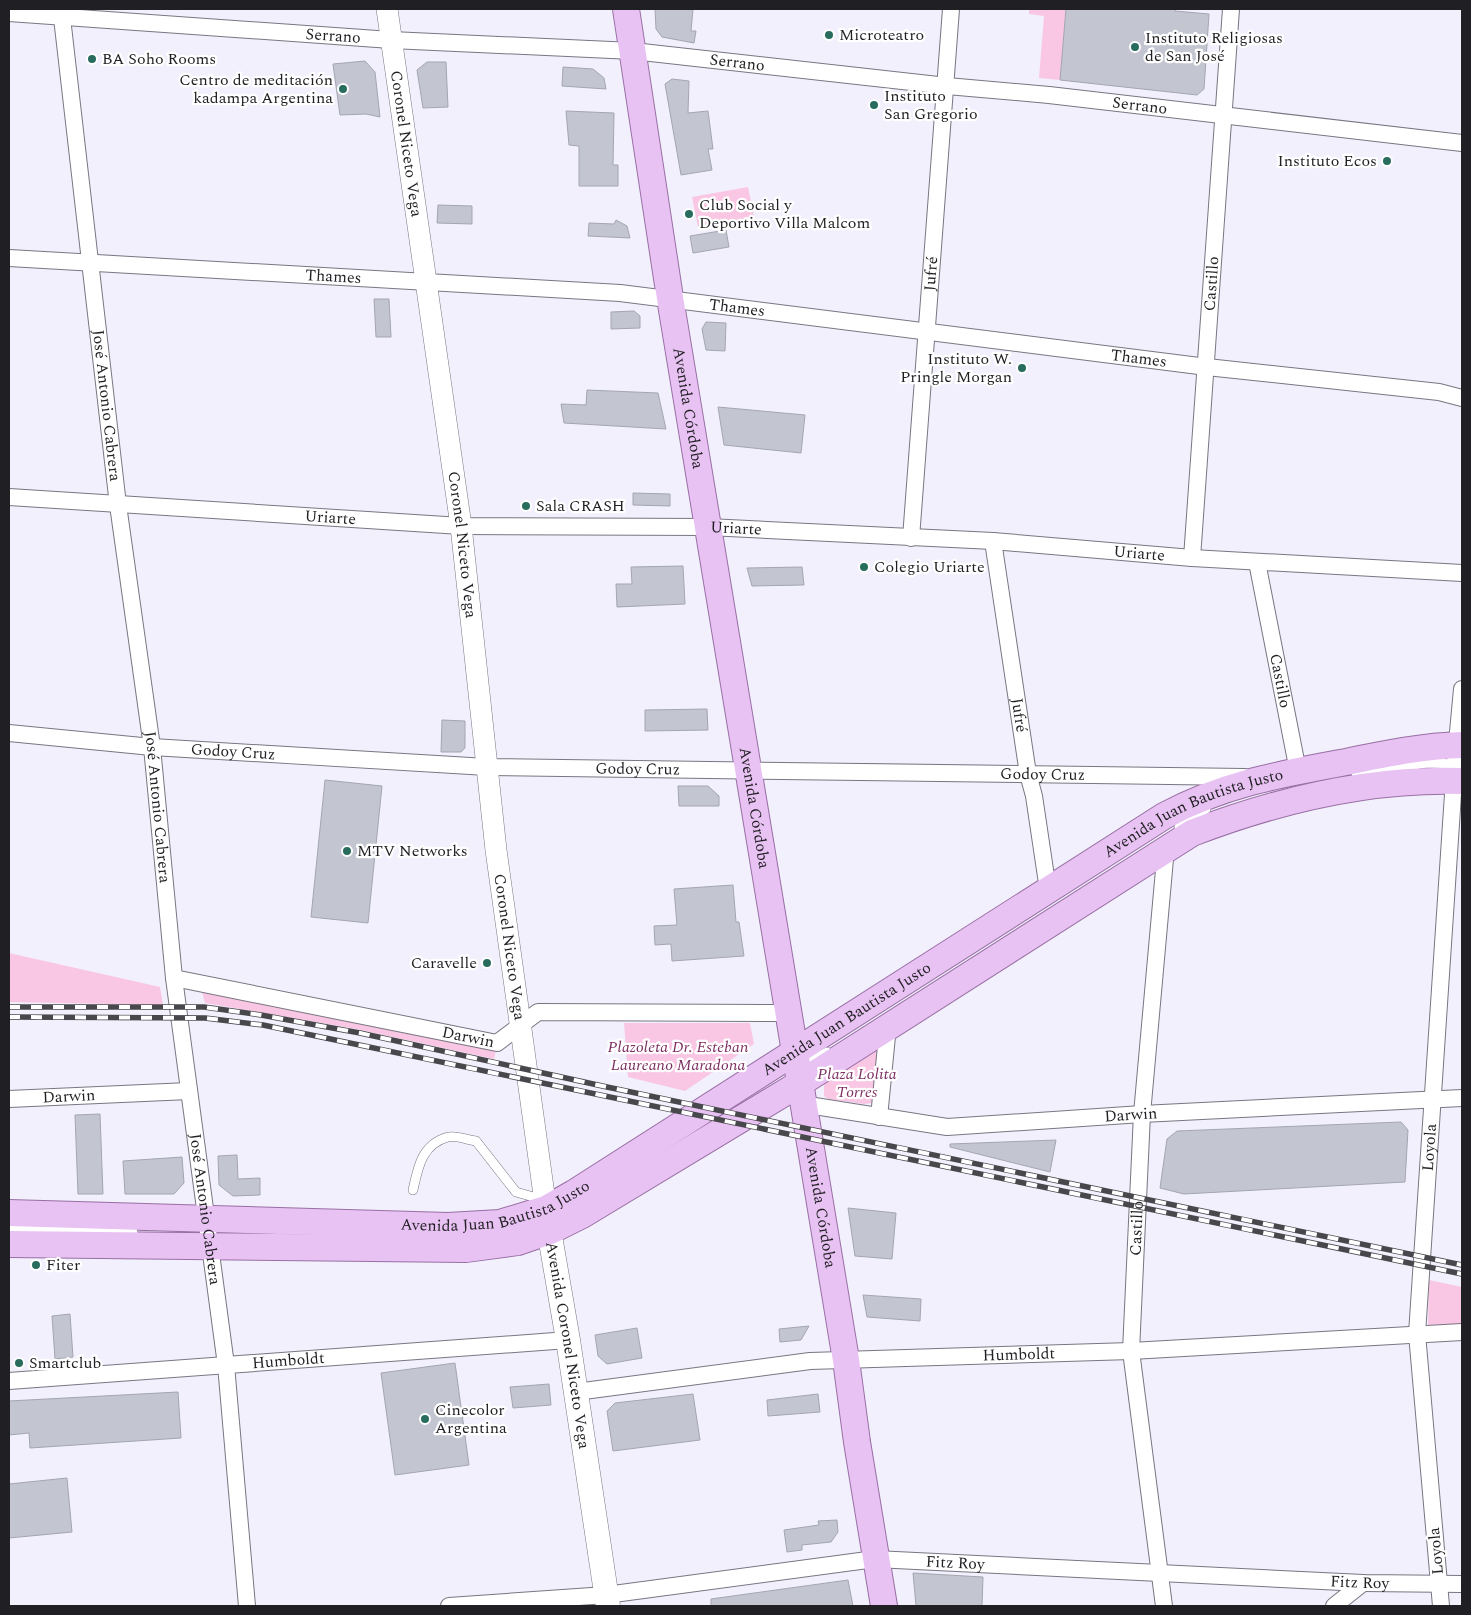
<svg xmlns="http://www.w3.org/2000/svg" width="1471" height="1615" viewBox="0 0 1471 1615" font-family="Spectral,serif">
<style>
.green{fill:#f9c7e4}
.building{fill:#c3c6d1;stroke:#a3a6b1}
.lines{fill:none;stroke-linecap:round;stroke-linejoin:round}
.service-casing{stroke:#787681;stroke-width:10}
.minor-casing{stroke:#787681;stroke-width:18}
.tertiary-casing{stroke:#787681;stroke-width:22}
.secondary-casing{stroke:#787681;stroke-width:25}
.primary-casing{stroke:#986fa4;stroke-width:28}
.service{stroke:#fff;stroke-width:9}
.minor{stroke:#fff;stroke-width:16}
.tertiary{stroke:#fff;stroke-width:21}
.secondary{stroke:#fff;stroke-width:24}
.primary{stroke:#e8c2f2;stroke-width:26}
.rail-casing{stroke:#48474c;stroke-width:5.5}
.rail{stroke:#fff;stroke-width:4;stroke-dasharray:11;stroke-linecap:butt}
.poi-dot{fill:#286c5e;stroke:#fff;stroke-width:2}
.labels{text-anchor:middle;dominant-baseline:central;stroke-width:4.5;stroke-linejoin:round;paint-order:stroke}
.poi-label{font-size:16px;fill:#201f23;stroke:#fff;text-anchor:start}
.street-label{font-size:16px;fill:#201f23;stroke:#fff}
.park-label{font-size:16px;font-style:italic;fill:#7d2f62;stroke:#fff}
</style>
<rect width="100%" height="100%" fill="#f2f0fc"/>
<!-- green -->
<g class="green">
<path d="M1029,9H1066L1060,80L1039,78L1044,16L1029,14Z"/>
<path d="M748,187L754,217L698,227L692,197Z"/>
<path d="M9,953L160,987L163,1005L9,1002Z"/>
<path d="M202,992L496,1050L494,1059L351,1028L205,1003Z"/>
<path d="M624,1023H750L754,1044L685,1091L628,1077Z"/>
<path d="M875,1047L881,1049L873,1103L864,1104L828,1099L824,1096V1081Z"/>
<path d="M1429,1280L1462,1287V1329L1430,1327L1428,1324Z"/>
</g>
<!-- building -->
<g class="building">
<path d="M655,9H693L691,31H696L694,43L662,37L656,29Z"/>
<path d="M1066,9H1176L1175,11L1209,14L1204,89L1197,95L1060,80Z"/>
<path d="M365,61L375,72L380,117L366,114L340,115L333,64Z"/>
<path d="M427,62H446L448,107L423,108L417,70Z"/>
<path d="M563,67L593,69L604,78L606,89L562,86Z"/>
<path d="M672,79L689,81L688,113L708,111L713,149H708L712,170L681,175L665,84Z"/>
<path d="M566,111L614,113L613,165H618V186H579V146L569,145Z"/>
<path d="M438,205L472,206V224L437,223Z"/>
<path d="M616,220L627,226L630,238L588,236L589,223L614,224Z"/>
<path d="M726,230L729,247L693,253L690,236Z"/>
<path d="M374,299H389L391,337H376Z"/>
<path d="M634,311L640,316V328L611,329V312Z"/>
<path d="M706,322L726,323L725,351L706,350L702,329Z"/>
<path d="M587,390L658,393L666,429L564,423L561,404L586,405Z"/>
<path d="M718,407L805,415L801,453L724,445Z"/>
<path d="M633,493L670,494V506L633,505Z"/>
<path d="M683,566L685,604L617,607L616,584H632L631,567Z"/>
<path d="M802,567L804,585L752,586L747,568Z"/>
<path d="M707,709L708,730L645,731V710Z"/>
<path d="M442,720L465,721V748L461,752H441Z"/>
<path d="M325,780L382,786L368,923L311,917Z"/>
<path d="M678,786H708L719,796V806H679Z"/>
<path d="M733,885L736,922H739L744,956L672,961L671,944L655,945L654,926L677,925L674,889Z"/>
<path d="M100,1114L103,1194H78L75,1115Z"/>
<path d="M1401,1122L1408,1130L1405,1182L1184,1194L1160,1188L1167,1139L1177,1131Z"/>
<path d="M1056,1140L1050,1172L950,1147V1144Z"/>
<path d="M237,1155L238,1179L260,1178V1195L233,1196L219,1185L218,1156Z"/>
<path d="M182,1157L184,1183L174,1194H125L123,1161Z"/>
<path d="M848,1208L896,1213L892,1259L855,1256Z"/>
<path d="M863,1295L921,1299L920,1321L867,1317Z"/>
<path d="M70,1314L73,1357L55,1359L52,1316Z"/>
<path d="M809,1326L801,1340L780,1342L779,1329Z"/>
<path d="M637,1328L642,1358L607,1364L598,1356L595,1335Z"/>
<path d="M455,1363L469,1465L395,1475L381,1373Z"/>
<path d="M549,1384L551,1405L513,1408L510,1387Z"/>
<path d="M178,1392L181,1438L30,1448L29,1433L9,1435V1401Z"/>
<path d="M693,1394L700,1440L613,1451L607,1411L615,1403Z"/>
<path d="M818,1394L820,1412L768,1416L767,1400Z"/>
<path d="M67,1478L72,1532L9,1538V1484Z"/>
<path d="M837,1520L838,1532L831,1542L802,1545V1550L787,1552L784,1530L819,1525L818,1521Z"/>
<path d="M913,1573L983,1577L982,1606H916Z"/>
<path d="M848,1580L853,1606H711V1599Z"/>
</g>
<g class="lines">
<defs>
<g id="service">
<path d="M1356,773L1427,763L1458,764"/>
<path d="M1179,827L1206,809"/>
<path d="M800,1065L827,1052"/>
<path d="M413,1190C418,1167 422,1144 448,1137C456,1135 468,1140 476,1141L516,1192L544,1200"/>
<path d="M9,1229L133,1232"/>
</g>
<g id="minor">
<path id="s1" d="M61,9L118,505L152,747L174,978L226,1365L247,1606"/>
<path id="s2" d="M9,13L391,40L633,51L947,86L1049,95L1462,143"/>
<path id="s3" d="M9,258L620,293L1207,367L1439,392L1462,398"/>
<path id="s4" d="M9,497L461,526L708,527L993,541L1192,558L1462,573"/>
<path id="s5" d="M911,538L951,9"/>
<path id="s6" d="M993,541L1028,774L1034,796L1048,890"/>
<path id="s7" d="M1192,558L1231,9"/>
<path id="s8" d="M1257,562L1298,771"/>
<path id="s9" d="M9,733L152,747L487,767L1245,777"/>
<path id="s10" d="M174,978L497,1043L538,1012L788,1013"/>
<path id="s11" d="M9,1099L189,1091"/>
<path id="s12" d="M802,1104L947,1127L1142,1114L1462,1098"/>
<path d="M879,1117L888,1026"/>
<path id="s13" d="M9,1381L568,1340"/>
<path id="s14" d="M576,1392L810,1361L1131,1351L1462,1332"/>
<path id="s15" d="M449,1606L606,1595L875,1559L1363,1583L1462,1584"/>
<path id="s16" d="M1164,1606L1131,1351L1142,1114L1166,848"/>
<path d="M1334,1606L1363,1583"/>
<path id="s17" d="M1441,1606L1417,1334L1455,764L1462,689"/>
</g>
<g id="tertiary">
<path id="s18" d="M387,9L461,526L496,850L546,1209"/>
</g>
<g id="secondary">
<path id="s19" d="M546,1213L568,1340L608,1606"/>
</g>
<g id="primary">
<path id="s20" d="M626,9L670,298L846,1360L857,1442L884,1606"/>
<path id="s21" d="M9,1213L448,1226L500,1223L546,1209L574,1193L1164,816C1223,784 1281,774 1346,762C1384,754 1423,746 1462,745"/>
<path d="M9,1244L466,1249L518,1242L550,1231L582,1215L799,1084L1192,833C1278,800 1370,778 1462,781"/>
</g>
</defs>
<!-- service casing -->
<use href="#service" class="service-casing"/>
<!-- minor casing -->
<use href="#minor" class="minor-casing"/>
<!-- tertiary casing -->
<use href="#tertiary" class="tertiary-casing"/>
<!-- secondary casing -->
<use href="#secondary" class="secondary-casing"/>
<!-- primary casing -->
<use href="#primary" class="primary-casing"/>
<!-- service -->
<use href="#service" class="service"/>
<!-- minor -->
<use href="#minor" class="minor"/>
<!-- tertiary -->
<use href="#tertiary" class="tertiary"/>
<!-- secondary -->
<use href="#secondary" class="secondary"/>
<!-- primary -->
<use href="#primary" class="primary"/>
<defs>
<g id="rail">
<path d="M9,1007H204L261,1015L360,1033L607,1087L1462,1265"/>
<path d="M9,1017L205,1018L263,1025L1462,1274"/>
</g>
</defs>
<!-- rail casing -->
<use href="#rail" class="rail-casing"/>
<!-- rail -->
<use href="#rail" class="rail"/>
</g>
<!-- markers -->
<g class="poi-dot">
<circle cx="829" cy="35" r="5"/>
<circle cx="1135" cy="47" r="5"/>
<circle cx="92" cy="59" r="5"/>
<circle cx="343" cy="89" r="5"/>
<circle cx="874" cy="105" r="5"/>
<circle cx="1387" cy="161" r="5"/>
<circle cx="689" cy="214" r="5"/>
<circle cx="1022" cy="368" r="5"/>
<circle cx="526" cy="506" r="5"/>
<circle cx="864" cy="567" r="5"/>
<circle cx="347" cy="851" r="5"/>
<circle cx="487" cy="963" r="5"/>
<circle cx="36" cy="1265" r="5"/>
<circle cx="19" cy="1363" r="5"/>
<circle cx="425" cy="1419" r="5"/>
</g>
<g class="labels">
<!-- poi labels -->
<g class="poi-label">
<text x="839" y="35">Microteatro</text>
<text x="1145" y="38">Instituto Religiosas<tspan x="1145" dy="18">de San José</tspan></text>
<text x="102" y="59">BA Soho Rooms</text>
<text x="333" y="80" text-anchor="end">Centro de meditación<tspan x="333" dy="18">kadampa Argentina</tspan></text>
<text x="884" y="96">Instituto<tspan x="884" dy="18">San Gregorio</tspan></text>
<text x="1377" y="161" text-anchor="end">Instituto Ecos</text>
<text x="699" y="205">Club Social y<tspan x="699" dy="18">Deportivo Villa Malcom</tspan></text>
<text x="1012" y="359" text-anchor="end">Instituto W.<tspan x="1012" dy="18">Pringle Morgan</tspan></text>
<text x="536" y="506">Sala CRASH</text>
<text x="874" y="567">Colegio Uriarte</text>
<text x="357" y="851">MTV Networks</text>
<text x="477" y="963" text-anchor="end">Caravelle</text>
<text x="46" y="1265">Fiter</text>
<text x="29" y="1363">Smartclub</text>
<text x="435" y="1410">Cinecolor<tspan x="435" dy="18">Argentina</tspan></text>
</g>
<!-- street labels -->
<g class="street-label">
<text stroke="none"><textPath href="#s2" startOffset="325">Serrano</textPath></text>
<text stroke="none"><textPath href="#s2" startOffset="730">Serrano</textPath></text>
<text stroke="none"><textPath href="#s2" startOffset="1135">Serrano</textPath></text>
<text stroke="none"><textPath href="#s18" startOffset="136">Coronel Niceto Vega</textPath></text>
<text stroke="none"><textPath href="#s5" startOffset="265">Jufré</textPath></text>
<text stroke="none"><textPath href="#s3" startOffset="325">Thames</textPath></text>
<text stroke="none"><textPath href="#s7" startOffset="275">Castillo</textPath></text>
<text stroke="none"><textPath href="#s3" startOffset="730">Thames</textPath></text>
<text stroke="none"><textPath href="#s3" startOffset="1135">Thames</textPath></text>
<text stroke="none"><textPath href="#s1" startOffset="399">José Antonio Cabrera</textPath></text>
<text stroke="none"><textPath href="#s20" startOffset="404">Avenida Córdoba</textPath></text>
<text stroke="none"><textPath href="#s4" startOffset="322">Uriarte</textPath></text>
<text stroke="none"><textPath href="#s4" startOffset="728">Uriarte</textPath></text>
<text stroke="none"><textPath href="#s18" startOffset="541">Coronel Niceto Vega</textPath></text>
<text stroke="none"><textPath href="#s4" startOffset="1132">Uriarte</textPath></text>
<text stroke="none"><textPath href="#s8" startOffset="121">Castillo</textPath></text>
<text stroke="none"><textPath href="#s6" startOffset="176">Jufré</textPath></text>
<text stroke="none"><textPath href="#s9" startOffset="225">Godoy Cruz</textPath></text>
<text stroke="none"><textPath href="#s9" startOffset="630">Godoy Cruz</textPath></text>
<text stroke="none"><textPath href="#s9" startOffset="1035">Godoy Cruz</textPath></text>
<text stroke="none"><textPath href="#s1" startOffset="804">José Antonio Cabrera</textPath></text>
<text stroke="none"><textPath href="#s20" startOffset="809">Avenida Córdoba</textPath></text>
<text stroke="none"><textPath href="#s21" startOffset="1300">Avenida Juan Bautista Justo</textPath></text>
<text stroke="none"><textPath href="#s18" startOffset="946">Coronel Niceto Vega</textPath></text>
<text stroke="none"><textPath href="#s21" startOffset="895">Avenida Juan Bautista Justo</textPath></text>
<text stroke="none"><textPath href="#s10" startOffset="300">Darwin</textPath></text>
<text stroke="none"><textPath href="#s11" startOffset="60">Darwin</textPath></text>
<text stroke="none"><textPath href="#s12" startOffset="331">Darwin</textPath></text>
<text stroke="none"><textPath href="#s17" startOffset="460">Loyola</textPath></text>
<text stroke="none"><textPath href="#s21" startOffset="490">Avenida Juan Bautista Justo</textPath></text>
<text stroke="none"><textPath href="#s20" startOffset="1214">Avenida Córdoba</textPath></text>
<text stroke="none"><textPath href="#s1" startOffset="1209">José Antonio Cabrera</textPath></text>
<text stroke="none"><textPath href="#s16" startOffset="380">Castillo</textPath></text>
<text stroke="none"><textPath href="#s19" startOffset="134">Avenida Coronel Niceto Vega</textPath></text>
<text stroke="none"><textPath href="#s14" startOffset="445">Humboldt</textPath></text>
<text stroke="none"><textPath href="#s13" startOffset="280">Humboldt</textPath></text>
<text transform="translate(1436 1551) rotate(-95)">Loyola</text>
<text stroke="none"><textPath href="#s15" startOffset="509">Fitz Roy</textPath></text>
<text stroke="none"><textPath href="#s15" startOffset="914">Fitz Roy</textPath></text>
</g>
<!-- park labels -->
<g class="park-label">
<text x="678" y="1047">Plazoleta Dr. Esteban<tspan x="678" dy="18">Laureano Maradona</tspan></text>
<text x="857" y="1074">Plaza Lolita<tspan x="857" dy="18">Torres</tspan></text>
</g>
</g>
<!-- border -->
<rect width="1471" height="1615" fill="none" stroke="#201f23" stroke-width="20"/>
</svg>
